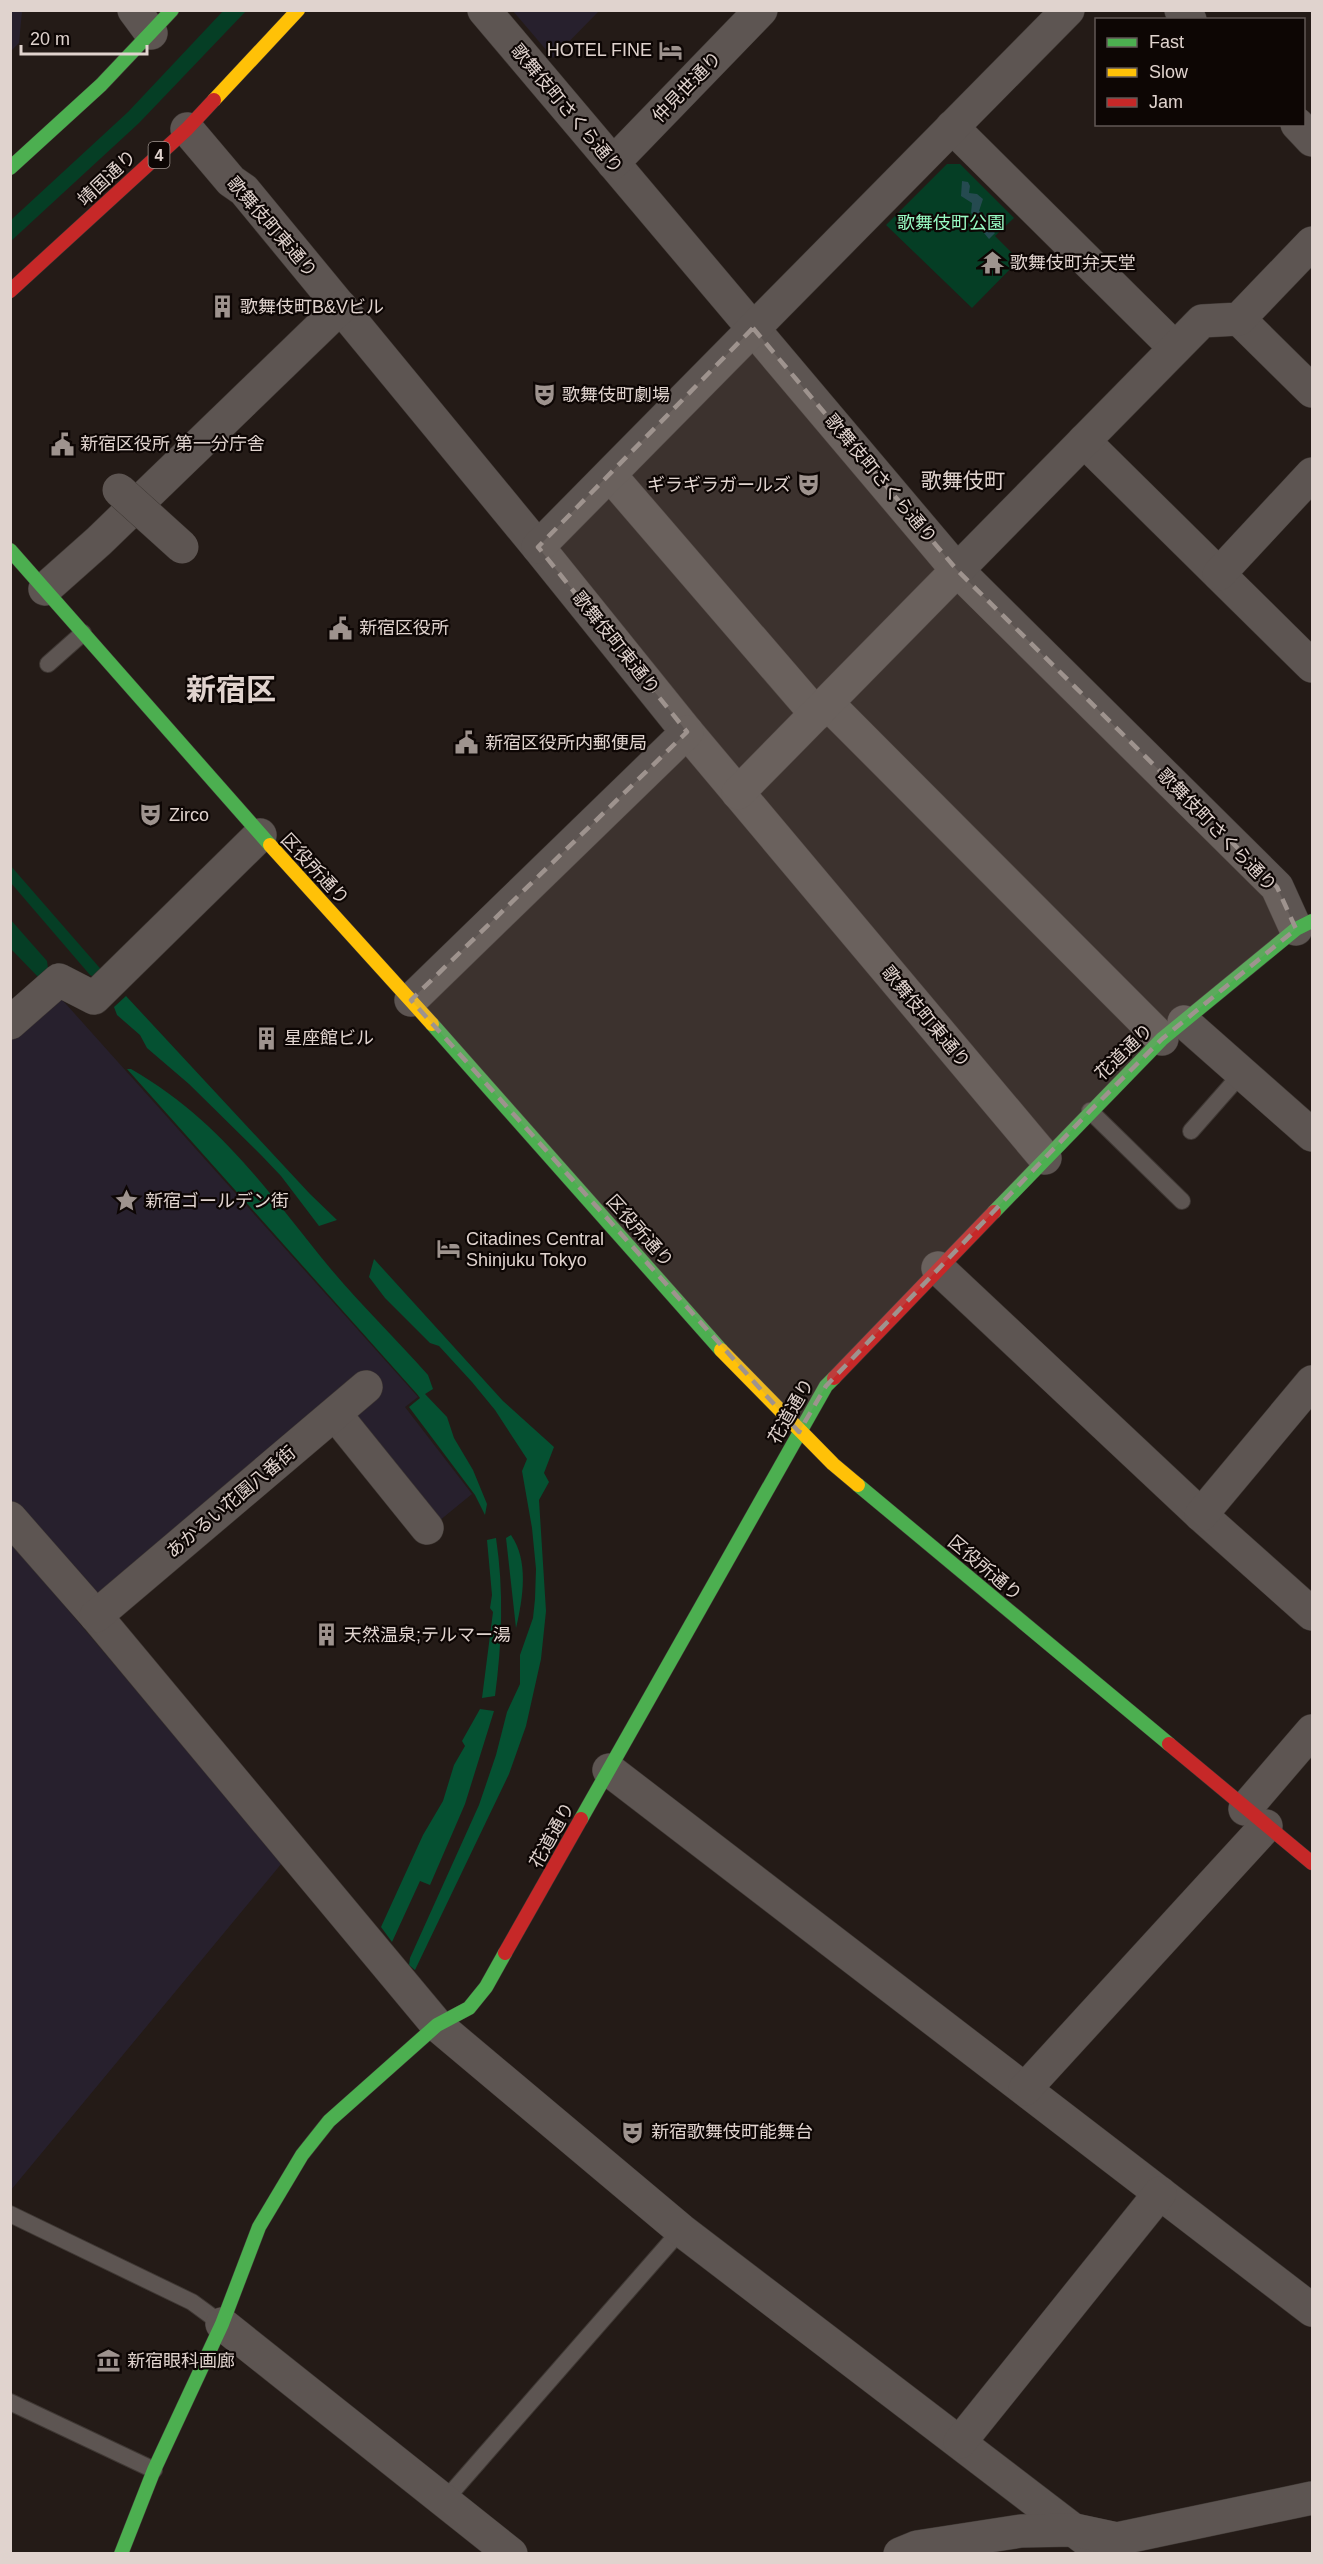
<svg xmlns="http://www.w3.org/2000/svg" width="1323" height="2564" viewBox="0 0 1323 2564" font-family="Helvetica,'Noto Sans JP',sans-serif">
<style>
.commercial{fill:#27202d}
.green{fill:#053e25}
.forest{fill:#055132}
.water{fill:#254a50}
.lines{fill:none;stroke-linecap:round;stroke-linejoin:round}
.lane-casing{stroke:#3f3834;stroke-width:18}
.street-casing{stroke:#3f3834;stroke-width:34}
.fast-casing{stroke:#3f3834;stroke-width:15}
.slow-casing{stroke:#3f3834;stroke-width:15}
.jam-casing{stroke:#3f3834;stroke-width:15}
.lane{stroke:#5d5552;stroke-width:16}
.street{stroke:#5d5552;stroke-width:33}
.fast{stroke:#4caf50;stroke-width:14}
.slow{stroke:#ffc107;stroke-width:14}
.jam{stroke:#c62828;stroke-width:14}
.street-bridge-casing{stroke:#3f3834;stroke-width:34;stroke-linecap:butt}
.street-bridge{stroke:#5d5552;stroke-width:33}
.marked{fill:#9e938e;fill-opacity:0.2;stroke:#9e938e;stroke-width:4.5;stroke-dasharray:12 8;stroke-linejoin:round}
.labels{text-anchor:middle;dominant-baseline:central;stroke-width:4.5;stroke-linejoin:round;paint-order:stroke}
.shield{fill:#0d0604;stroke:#a19691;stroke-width:1.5}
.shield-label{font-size:16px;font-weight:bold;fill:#e0d3ce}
.poi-label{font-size:18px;fill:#e0d3ce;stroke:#0d0604;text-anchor:start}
.street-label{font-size:18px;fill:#e0d3ce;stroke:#0d0604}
.park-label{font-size:18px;fill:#98fac3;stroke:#0d0604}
.quarter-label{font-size:21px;fill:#e0d3ce;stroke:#0d0604}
.town-label{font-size:30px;font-weight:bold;fill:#e0d3ce;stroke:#0d0604}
</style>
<rect width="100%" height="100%" fill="#241b17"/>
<!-- commercial -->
<g class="commercial">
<path d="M11,10L22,11L19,43L11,51Z"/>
<path d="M513,11H599L553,58Z"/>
<path d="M41,980L66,1004L418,1397L405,1407L472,1494L417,1539L324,1419L104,1605L11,1503V1006Z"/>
<path d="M10,1541L282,1863L11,2190H10Z"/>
</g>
<!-- green -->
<g class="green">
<path d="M224,10L246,11L139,123L11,241V220L128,112Z"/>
<path d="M947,164H960L1014,218L995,236L1019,260L972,308L886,225Z"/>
<path d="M10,865L105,974L94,977L90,975L11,883Z"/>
<path d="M10,919L47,961L48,968L41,980L11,949Z"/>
</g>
<!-- forest -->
<g class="forest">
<path d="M126,996L310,1194L337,1220L319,1226L281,1176L262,1156L189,1084L147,1048L140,1035L117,1015L114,1007Z"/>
<path d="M127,1069H131C221,1121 266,1190 330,1268C361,1305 396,1339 428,1375L433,1389L425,1394L447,1417L454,1438L473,1470L487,1504L485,1515L475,1495L409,1407L420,1398L417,1394Z"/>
<path d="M374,1259L503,1401L554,1447L544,1473L549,1482L539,1500L546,1611L541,1659L526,1726L509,1774L415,1970L409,1965L410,1958L479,1805L496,1755L507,1712L520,1684V1655L533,1618L535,1599L536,1569L532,1528L522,1471L527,1459L495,1410L472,1382L439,1346L430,1343L385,1298L369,1277Z"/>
<path d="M511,1535C529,1561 523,1598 516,1628L506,1538Z"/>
<path d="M496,1538C504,1591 502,1643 495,1696L482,1698L493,1612L490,1608L492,1595L487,1540Z"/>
<path d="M480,1709L494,1711L465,1804L430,1885L420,1881L392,1942L381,1927L423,1835L443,1801L454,1765L465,1746L462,1741Z"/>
</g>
<!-- water -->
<path class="water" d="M962,181L968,182L970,186L969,193L977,194L983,199L979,211L990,219V228L995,233L989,239L984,233L988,228L981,219L971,213L972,203L961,196Z"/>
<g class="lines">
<defs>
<g id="lane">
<path d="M48,664L83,633"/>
<path d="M1090,1111L1182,1201"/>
<path d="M1191,1131L1242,1073"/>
<path d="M10,2214L192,2302L222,2324"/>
<path d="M10,2402L154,2470"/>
<path d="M445,2500L681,2230"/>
</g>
<g id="street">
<path d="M134,10L151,33"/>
<path d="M484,10L957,570L1277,887L1296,929"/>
<path d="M1181,10L1190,20"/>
<path d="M1297,124L1312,140"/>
<path d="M952,127L1175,348"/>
<path d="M187,129L231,181L244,190L538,547L687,732L1045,1158"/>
<path d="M613,163L761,10"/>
<path d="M1239,319L1312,391"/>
<path d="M1084,441L1312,666"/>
<path d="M610,475L816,714"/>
<path d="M538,547L1068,10"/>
<path d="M1219,574L1312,474"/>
<path d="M45,589L99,541L341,307"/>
<path d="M827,703L1162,1039"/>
<path d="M738,793L1202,321L1239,319L1312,243"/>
<path d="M411,1000L687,732"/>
<path d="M1184,1022L1312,1135"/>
<path d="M10,1023L59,980L94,998L260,835"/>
<path d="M938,1268L1201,1515L1312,1614"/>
<path d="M335,1414L427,1528"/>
<path d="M1201,1515L1312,1382"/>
<path d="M10,1518L96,1616L437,2025L681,2230L1105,2554"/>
<path d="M96,1616L366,1387"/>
<path d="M609,1770L1312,2310"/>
<path d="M1245,1809L1312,1731"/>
<path d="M1025,2089L1266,1826"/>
<path d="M222,2324L511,2554"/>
<path d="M960,2442L1160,2193"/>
<path d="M900,2554L917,2547L1021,2531L1075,2530L1117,2539L1312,2498"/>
</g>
<g id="fast">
<path d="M10,168L101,85L172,10"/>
<path d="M10,550L270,845"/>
<path d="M432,1024L721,1350"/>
<path d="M994,1212L1162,1039L1296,929L1312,921"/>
<path d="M858,1485L1169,1744"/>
<path d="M581,1819L826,1386L834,1378"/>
<path d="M121,2554L154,2470L222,2324L259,2227L302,2155L329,2121L437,2025L469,2008L486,1987L505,1953"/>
</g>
<g id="slow">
<path d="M214,100L298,10"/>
<path d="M270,845L432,1024"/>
<path d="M721,1350L833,1464L858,1485"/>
</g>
<g id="jam">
<path d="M10,291L187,129L214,100"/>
<path d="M834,1378L994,1212"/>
<path d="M1169,1744L1312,1863"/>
<path d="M505,1953L581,1819"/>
</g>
</defs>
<!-- lane casing -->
<use href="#lane" class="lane-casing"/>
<!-- street casing -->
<use href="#street" class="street-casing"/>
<!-- fast casing -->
<use href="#fast" class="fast-casing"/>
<!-- slow casing -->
<use href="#slow" class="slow-casing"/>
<!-- jam casing -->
<use href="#jam" class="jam-casing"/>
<!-- lane -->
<use href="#lane" class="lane"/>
<!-- street -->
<use href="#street" class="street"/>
<!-- fast -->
<use href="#fast" class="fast"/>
<!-- slow -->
<use href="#slow" class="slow"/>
<!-- jam -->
<use href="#jam" class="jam"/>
<defs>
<path id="street-bridge" d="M119,490L182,547"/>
</defs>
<!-- street-bridge casing -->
<use href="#street-bridge" class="street-bridge-casing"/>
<!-- street-bridge -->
<use href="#street-bridge" class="street-bridge"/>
</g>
<!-- marked area -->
<path class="marked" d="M753,328L957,570L1277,887L1296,929L1162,1039L1090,1111L826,1386L799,1432L411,1000L687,732L538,547Z"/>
<!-- icons -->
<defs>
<symbol id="hotel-bare" viewBox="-9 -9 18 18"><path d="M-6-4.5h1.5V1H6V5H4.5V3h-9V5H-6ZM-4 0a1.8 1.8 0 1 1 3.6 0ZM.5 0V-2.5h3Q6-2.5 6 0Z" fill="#9e938e" stroke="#0d0604" stroke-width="2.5" paint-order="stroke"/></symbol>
<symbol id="temple-bare" viewBox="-9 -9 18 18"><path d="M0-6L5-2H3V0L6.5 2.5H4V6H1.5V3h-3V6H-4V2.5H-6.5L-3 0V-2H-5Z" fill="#9e938e" stroke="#0d0604" stroke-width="2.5" paint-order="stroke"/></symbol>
<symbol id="building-bare" viewBox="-9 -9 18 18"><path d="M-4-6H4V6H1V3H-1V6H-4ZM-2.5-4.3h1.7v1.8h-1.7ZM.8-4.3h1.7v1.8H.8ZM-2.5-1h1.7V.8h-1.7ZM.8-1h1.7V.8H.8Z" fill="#9e938e" stroke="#0d0604" stroke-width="2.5" paint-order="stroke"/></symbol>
<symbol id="theatre-bare" viewBox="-9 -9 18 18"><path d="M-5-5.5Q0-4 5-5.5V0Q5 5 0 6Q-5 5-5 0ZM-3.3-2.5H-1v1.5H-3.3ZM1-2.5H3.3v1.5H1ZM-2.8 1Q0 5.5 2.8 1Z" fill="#9e938e" stroke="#0d0604" stroke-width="2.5" paint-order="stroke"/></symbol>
<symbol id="civic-bare" viewBox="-9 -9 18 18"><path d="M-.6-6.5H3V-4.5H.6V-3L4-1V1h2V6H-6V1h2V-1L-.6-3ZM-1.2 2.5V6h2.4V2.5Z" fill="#9e938e" stroke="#0d0604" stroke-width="2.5" paint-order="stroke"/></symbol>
<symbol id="sight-bare" viewBox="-9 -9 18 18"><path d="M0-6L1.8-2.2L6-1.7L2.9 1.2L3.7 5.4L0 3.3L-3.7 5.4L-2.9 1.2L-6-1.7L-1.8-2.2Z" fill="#9e938e" stroke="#0d0604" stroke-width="2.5" paint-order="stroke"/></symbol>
<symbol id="museum-bare" viewBox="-9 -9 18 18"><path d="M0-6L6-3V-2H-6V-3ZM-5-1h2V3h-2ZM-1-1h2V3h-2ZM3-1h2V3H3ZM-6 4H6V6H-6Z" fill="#9e938e" stroke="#0d0604" stroke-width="2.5" paint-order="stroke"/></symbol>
</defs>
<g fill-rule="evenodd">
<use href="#hotel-bare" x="654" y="34" width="33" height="33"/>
<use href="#temple-bare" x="976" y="246" width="33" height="33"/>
<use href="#building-bare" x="206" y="290" width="33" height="33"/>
<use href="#theatre-bare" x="528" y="378" width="33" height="33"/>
<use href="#civic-bare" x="46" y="428" width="33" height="33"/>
<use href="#theatre-bare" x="792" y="468" width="33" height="33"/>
<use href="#civic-bare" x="324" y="612" width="33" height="33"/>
<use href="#civic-bare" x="450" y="726" width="33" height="33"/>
<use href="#theatre-bare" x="134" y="798" width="33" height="33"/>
<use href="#building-bare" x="250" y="1022" width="33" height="33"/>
<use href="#sight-bare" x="110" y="1184" width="33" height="33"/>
<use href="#hotel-bare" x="432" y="1232" width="33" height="33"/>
<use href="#building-bare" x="310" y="1618" width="33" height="33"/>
<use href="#theatre-bare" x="616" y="2116" width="33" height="33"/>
<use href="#museum-bare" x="92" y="2344" width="33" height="33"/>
</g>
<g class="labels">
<!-- shield labels -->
<rect class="shield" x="148.5" y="142" width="21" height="26" rx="4.5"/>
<g class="shield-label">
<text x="159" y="155">4</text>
</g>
<!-- poi labels -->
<g class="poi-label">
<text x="652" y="50" text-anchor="end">HOTEL FINE</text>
<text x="1010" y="263">歌舞伎町弁天堂</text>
<text x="240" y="307">歌舞伎町B&amp;Vビル</text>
<text x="562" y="395">歌舞伎町劇場</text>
<text x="80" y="444">新宿区役所 第一分庁舎</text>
<text x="791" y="485" text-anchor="end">ギラギラガールズ</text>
<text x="359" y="628">新宿区役所</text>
<text x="485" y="743">新宿区役所内郵便局</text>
<text x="169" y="815">Zirco</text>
<text x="284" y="1038">星座館ビル</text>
<text x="145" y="1201">新宿ゴールデン街</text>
<text x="466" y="1239">Citadines Central<tspan x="466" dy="21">Shinjuku Tokyo</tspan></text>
<text x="344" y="1635">天然温泉;テルマー湯</text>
<text x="651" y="2132">新宿歌舞伎町能舞台</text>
<text x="127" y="2361">新宿眼科画廊</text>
</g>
<!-- street labels -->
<g class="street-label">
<text transform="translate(687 87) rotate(-46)">仲見世通り</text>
<text transform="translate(567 109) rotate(50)">歌舞伎町さくら通り</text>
<text transform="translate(107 178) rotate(-43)">靖国通り</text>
<text transform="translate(272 227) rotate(49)">歌舞伎町東通り</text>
<text transform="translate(881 479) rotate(50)">歌舞伎町さくら通り</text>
<text transform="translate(616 643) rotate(51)">歌舞伎町東通り</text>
<text transform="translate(1217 830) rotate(46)">歌舞伎町さくら通り</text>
<text transform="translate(315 869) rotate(47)">区役所通り</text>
<text transform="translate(926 1017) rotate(50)">歌舞伎町東通り</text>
<text transform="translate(1124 1052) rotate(-44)">花道通り</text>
<text transform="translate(640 1231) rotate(48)">区役所通り</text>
<text transform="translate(791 1411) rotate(-60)">花道通り</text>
<text transform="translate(231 1502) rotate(-40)">あかるい花園八番街</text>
<text transform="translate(985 1568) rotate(40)">区役所通り</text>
<text transform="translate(552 1835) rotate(-61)">花道通り</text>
</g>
<!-- park labels -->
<g class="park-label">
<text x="951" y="223">歌舞伎町公園</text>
</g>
<!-- quarter labels -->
<g class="quarter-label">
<text x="963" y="480">歌舞伎町</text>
</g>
<!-- town labels -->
<g class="town-label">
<text x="231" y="689">新宿区</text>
</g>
</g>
<!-- border -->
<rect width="1323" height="2564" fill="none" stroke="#e0d3ce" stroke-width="24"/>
<!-- legend -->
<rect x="1095" y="18" width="210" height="108" fill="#0d0604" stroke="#615855" stroke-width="1.5"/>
<rect x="1107" y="38" width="30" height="9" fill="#4caf50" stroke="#615855" stroke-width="1.5"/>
<text x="1149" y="48" font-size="18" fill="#e0d3ce">Fast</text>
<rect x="1107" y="68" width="30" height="9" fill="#ffc107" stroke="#615855" stroke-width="1.5"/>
<text x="1149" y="78" font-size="18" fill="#e0d3ce">Slow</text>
<rect x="1107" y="98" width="30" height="9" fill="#c62828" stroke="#615855" stroke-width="1.5"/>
<text x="1149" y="108" font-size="18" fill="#e0d3ce">Jam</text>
<!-- scale -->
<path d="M21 45v9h126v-9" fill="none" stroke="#e0d3ce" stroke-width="3"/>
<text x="30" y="45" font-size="18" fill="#e0d3ce" stroke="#0d0604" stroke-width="4.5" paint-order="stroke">20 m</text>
</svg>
